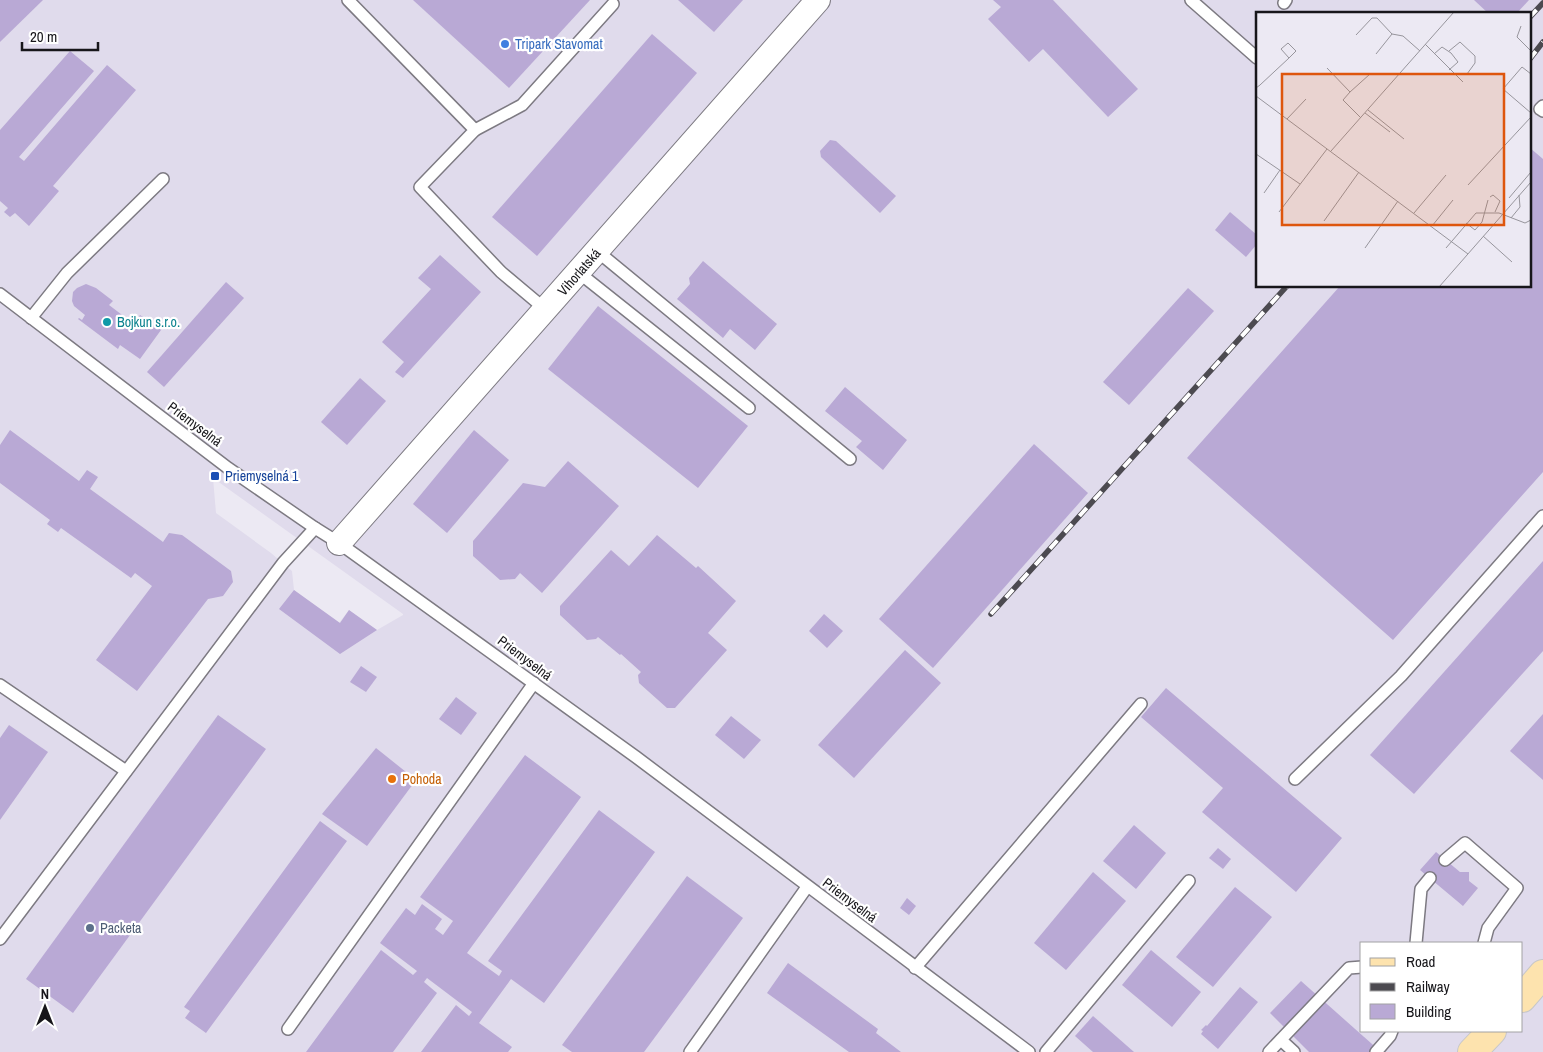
<svg xmlns="http://www.w3.org/2000/svg" width="1543" height="1052" viewBox="0 0 1543 1052" font-family="'Archivo Narrow',sans-serif">
<style>
.built{fill:#e0dbec;fill-rule:evenodd}
.building{fill:#b9a9d5}
.lines{fill:none;stroke-linecap:round;stroke-linejoin:round}
.lane-casing{stroke:#7d7a82;stroke-width:14}
.street-casing{stroke:#7d7a82;stroke-width:26}
.primary-casing{stroke:#c7c7c8;stroke-width:30}
.lane{stroke:#fff;stroke-width:11}
.street{stroke:#fff;stroke-width:24}
.primary{stroke:#fde3ae;stroke-width:28}
.rail-casing{stroke:#4c4a50;stroke-width:5.5}
.rail{stroke:#fff;stroke-width:4;stroke-dasharray:11;stroke-linecap:butt}
.shop-dot{fill:#3f7fe0;stroke:#fff;stroke-width:2}
.culture-dot{fill:#0f9aa8;stroke:#fff;stroke-width:2}
.transit-dot{fill:#1a4fb4;stroke:#fff;stroke-width:2}
.food-dot{fill:#e8710a;stroke:#fff;stroke-width:2}
.service-dot{fill:#5c6f8a;stroke:#fff;stroke-width:2}
.labels{text-anchor:middle;dominant-baseline:central;stroke-width:4.5;stroke-linejoin:round;paint-order:stroke}
.shop-label{font-size:14px;fill:#366cbe;stroke:#fff;text-anchor:start}
.street-label{font-size:14px;fill:#17161a;stroke:#fff}
.culture-label{font-size:14px;fill:#0d838f;stroke:#fff;text-anchor:start}
.transit-label{font-size:14px;fill:#164399;stroke:#fff;text-anchor:start}
.food-label{font-size:14px;fill:#c56008;stroke:#fff;text-anchor:start}
.service-label{font-size:14px;fill:#4e5e75;stroke:#fff;text-anchor:start}
.inset-road{fill:none;stroke:#97959c;stroke-width:1}
.view{fill:#de560d;fill-opacity:0.15;stroke:#de560d;stroke-width:2.5}
.inset-edge{fill:none;stroke:#17161a;stroke-width:2.5}
</style>
<rect width="100%" height="100%" fill="#ece9f3"/>
<!-- built -->
<path class="built" d="M0,0H1543V1052H0ZM1257,14H1529V286H1257ZM213,478L403,614V615L377,630L349,610L339,623L294,590L292,571L271,553L216,513ZM1362,943H1522V1031H1362Z"/>
<!-- building -->
<g class="building">
<path d="M0,0H43L0,42Z"/>
<path d="M413,0H590L509,88Z"/>
<path d="M678,0H743L714,32Z"/>
<path d="M993,0H1053L1138,89L1108,117L1043,49L1029,62L988,19L1001,7Z"/>
<path d="M1474,0H1529L1516,14H1489Z"/>
<path d="M652,34L697,73L537,256L492,217Z"/>
<path d="M70,51L94,71L19,157L24,161L107,65L136,90L53,186L59,191L29,226L15,213L10,217L4,212L8,208L0,201V130Z"/>
<path d="M830,140L836,141L896,196L880,213L821,157L820,151Z"/>
<path d="M1529,147L1543,159V472L1393,640L1187,458L1340,286H1529Z"/>
<path d="M1230,212L1257,235V244L1246,257L1215,230Z"/>
<path d="M440,255L481,292L403,378L395,372L404,362L382,342L431,289L418,278Z"/>
<path d="M703,261L777,324L755,350L730,329L723,338L677,299L690,284L689,278Z"/>
<path d="M226,282L244,298L164,387L147,372Z"/>
<path d="M86,284L96,288L113,301L109,305L134,324L140,315L161,330L140,359L120,345L118,349L78,319L79,318L82,320L85,315L74,306L72,301L73,292L77,288Z"/>
<path d="M1188,288L1214,311L1129,405L1103,382Z"/>
<path d="M598,306L748,426L698,488L548,369Z"/>
<path d="M360,378L386,401L347,445L321,422Z"/>
<path d="M845,387L907,440L883,470L856,447L862,441L825,411Z"/>
<path d="M10,430L79,481L87,470L98,477L90,489L159,539L163,542L169,533L182,535L231,571L233,582L223,596L208,599L137,691L96,660L152,586L135,573L131,578L61,528L58,532L47,524L50,520L0,483V445Z"/>
<path d="M474,430L509,460L447,533L413,504Z"/>
<path d="M1034,444L1088,493L933,668L879,619Z"/>
<path d="M568,461L619,506L542,593L520,573L515,579L500,580L473,556V541L523,483L545,487Z"/>
<path d="M657,535L696,568L698,566L736,601L708,633L727,650L675,708H667L639,683L638,675L641,672L621,654L620,655L598,637L596,639L587,640L560,615V606L611,550L629,566Z"/>
<path d="M1543,561V651L1414,794L1370,755Z"/>
<path d="M294,590L340,623L349,610L377,630L340,654L279,609Z"/>
<path d="M824,614L843,631L827,648L809,631Z"/>
<path d="M905,650L941,683L854,778L818,745Z"/>
<path d="M361,666L377,677L366,692L350,682Z"/>
<path d="M1166,688L1342,838L1296,892L1202,812L1223,788L1141,717Z"/>
<path d="M456,697L477,713L461,735L439,719Z"/>
<path d="M1543,714V780L1510,751Z"/>
<path d="M218,715L266,749L73,1013L26,979Z"/>
<path d="M731,716L761,740L744,759L715,735Z"/>
<path d="M9,725L48,752L0,820V738Z"/>
<path d="M376,748L416,780L367,846L322,814Z"/>
<path d="M525,755L581,797L467,953L499,976L502,971L488,961L599,810L655,852L544,1003L511,979L479,1023L512,1047L508,1052H421L456,1005L469,1016L472,1012L427,978L424,982L437,993L393,1052H306L381,950L413,975L417,971L380,943L406,908L415,915L422,904L442,919L435,929L443,935L453,921L420,897Z"/>
<path d="M320,821L347,841L206,1033L185,1018L190,1011L184,1007Z"/>
<path d="M1134,825L1166,853L1136,889L1103,861Z"/>
<path d="M1218,848L1231,859L1223,869L1209,858Z"/>
<path d="M1436,852L1460,872H1469V881L1478,888L1463,906L1420,870Z"/>
<path d="M1093,872L1126,901L1066,970L1034,943Z"/>
<path d="M687,876L743,918L644,1052H572L562,1045Z"/>
<path d="M1235,887L1272,917L1213,987L1176,957Z"/>
<path d="M907,898L916,906L909,915L900,908Z"/>
<path d="M1151,950L1201,992L1172,1027L1122,985Z"/>
<path d="M788,963L878,1029L876,1033L901,1052H849L767,993Z"/>
<path d="M1301,981L1381,1052H1309L1270,1013Z"/>
<path d="M1240,987L1258,1002L1218,1049L1201,1034L1203,1031L1201,1030L1206,1025L1207,1026Z"/>
<path d="M1093,1016L1134,1052H1093L1075,1036Z"/>
</g>
<g class="lines">
<defs>
<g id="lane">
<path d="M348,0L475,130L420,187L501,272L545,309"/>
<path d="M1191,0L1257,58"/>
<path d="M1284,3L1286,0"/>
<path d="M1543,106L1540,109L1543,111"/>
<path d="M475,130L522,105L613,4"/>
<path d="M597,251L850,459"/>
<path d="M578,272L749,408"/>
<path d="M0,294L228,468L315,528L339,543L636,757L1029,1052"/>
<path d="M31,318L67,273L163,179"/>
<path d="M0,685L126,771"/>
<path d="M1295,779L1401,676L1543,516"/>
<path d="M1445,860L1465,843L1517,888L1488,928L1484,943"/>
<path d="M0,939L283,563L315,528"/>
<path d="M1416,943L1421,889L1430,878"/>
<path d="M915,968L1141,704"/>
<path d="M288,1029L534,683"/>
<path d="M1281,1040L1294,1052"/>
<path d="M690,1052L807,887"/>
<path d="M1046,1052L1189,881"/>
<path d="M1269,1052L1349,968L1362,967"/>
<path d="M1376,1052L1390,1036L1392,1031"/>
</g>
<path id="street" d="M339,543L818,0"/>
<g id="primary">
<path d="M1522,998L1543,974"/>
<path d="M1472,1052L1492,1031"/>
</g>
</defs>
<!-- lane casing -->
<use href="#lane" class="lane-casing"/>
<!-- street casing -->
<use href="#street" class="street-casing"/>
<!-- primary casing -->
<use href="#primary" class="primary-casing"/>
<!-- lane -->
<use href="#lane" class="lane"/>
<!-- street -->
<use href="#street" class="street"/>
<!-- primary -->
<use href="#primary" class="primary"/>
<defs>
<g id="rail">
<path d="M1529,18L1543,3"/>
<path d="M1529,60L1543,42"/>
<path d="M991,614L1287,286"/>
</g>
</defs>
<!-- rail casing -->
<use href="#rail" class="rail-casing"/>
<!-- rail -->
<use href="#rail" class="rail"/>
</g>
<!-- markers -->
<circle class="shop-dot" cx="505" cy="44" r="5"/>
<circle class="culture-dot" cx="107" cy="322" r="5"/>
<rect class="transit-dot" x="210" y="471" width="10" height="10" rx="2.5"/>
<circle class="food-dot" cx="392" cy="779" r="5"/>
<circle class="service-dot" cx="90" cy="928" r="5"/>
<g class="labels">
<!-- shop labels -->
<g class="shop-label">
<text x="515" y="44">Tripark Stavomat</text>
</g>
<!-- street labels -->
<g class="street-label">
<text transform="translate(579 272) rotate(-49)">Vihorlatská</text>
<text transform="translate(195 424) rotate(37)">Priemyselná</text>
<text transform="translate(525 658) rotate(37)">Priemyselná</text>
<text transform="translate(850 900) rotate(37)">Priemyselná</text>
</g>
<!-- culture labels -->
<g class="culture-label">
<text x="117" y="322">Bojkun s.r.o.</text>
</g>
<!-- transit labels -->
<g class="transit-label">
<text x="225" y="476">Priemyselná 1</text>
</g>
<!-- food labels -->
<g class="food-label">
<text x="402" y="779">Pohoda</text>
</g>
<!-- service labels -->
<g class="service-label">
<text x="100" y="928">Packeta</text>
</g>
</g>
<!-- overview -->
<g transform="translate(1256 12)">
<rect width="275" height="275" fill="#ece9f3"/>
<path class="inset-road" d="M265,14L261,25L275,39M100,23L116,6H121L136,22L147,24L164,39M169,32L207,70M193,39L204,30L219,44V51L211,62M120,42L136,22M178,42L186,35L195,41L202,50L193,58M71,56L94,80L87,88L105,106M275,62L266,55L247,77L275,101M0,76L4,73L33,46L40,39L32,31L25,37L33,46M94,80L114,62M0,84L212,242M112,98L148,127M109,101L134,120M31,107L50,87M75,139L198,0M0,142L44,172M212,173L275,105M8,181L24,158M234,185L237,183L244,189L239,200M253,186L275,160M23,200L71,137M158,201L190,163M255,206L264,195L263,183M68,209L103,160M210,211L219,218L226,210L232,188M176,214L197,188M227,224L256,250M109,236L142,189M190,236L220,201H243L269,211L275,208M183,275L275,170"/>
<path class="view" d="M26,62H248V213H26Z"/>
<rect width="275" height="275" class="inset-edge"/>
</g>
<!-- legend -->
<rect x="1360" y="942" width="162" height="90" fill="#ffffff" stroke="#a2a2a3"/>
<rect x="1370" y="958" width="25" height="8" fill="#fde3ae" stroke="#a2a2a3"/>
<text x="1406" y="967" font-size="15" fill="#17161a">Road</text>
<rect x="1370" y="983" width="25" height="8" fill="#4c4a50" stroke="#a2a2a3"/>
<text x="1406" y="992" font-size="15" fill="#17161a">Railway</text>
<rect x="1370" y="1004" width="25" height="15" fill="#b9a9d5" stroke="#a2a2a3"/>
<text x="1406" y="1017" font-size="15" fill="#17161a">Building</text>
<!-- north arrow -->
<g transform="translate(45 1007)" stroke="#ffffff" stroke-width="4" paint-order="stroke">
<path d="M0-4L9 19L0 12L-9 19Z" fill="#17161a"/>
<text y="-8" font-size="14" font-weight="bold" text-anchor="middle" fill="#17161a">N</text>
</g>
<!-- scale -->
<path d="M22 42v8h76v-8" fill="none" stroke="#17161a" stroke-width="2.5"/>
<text x="30" y="42" font-size="15" fill="#17161a" stroke="#ffffff" stroke-width="4" paint-order="stroke">20 m</text>
</svg>
